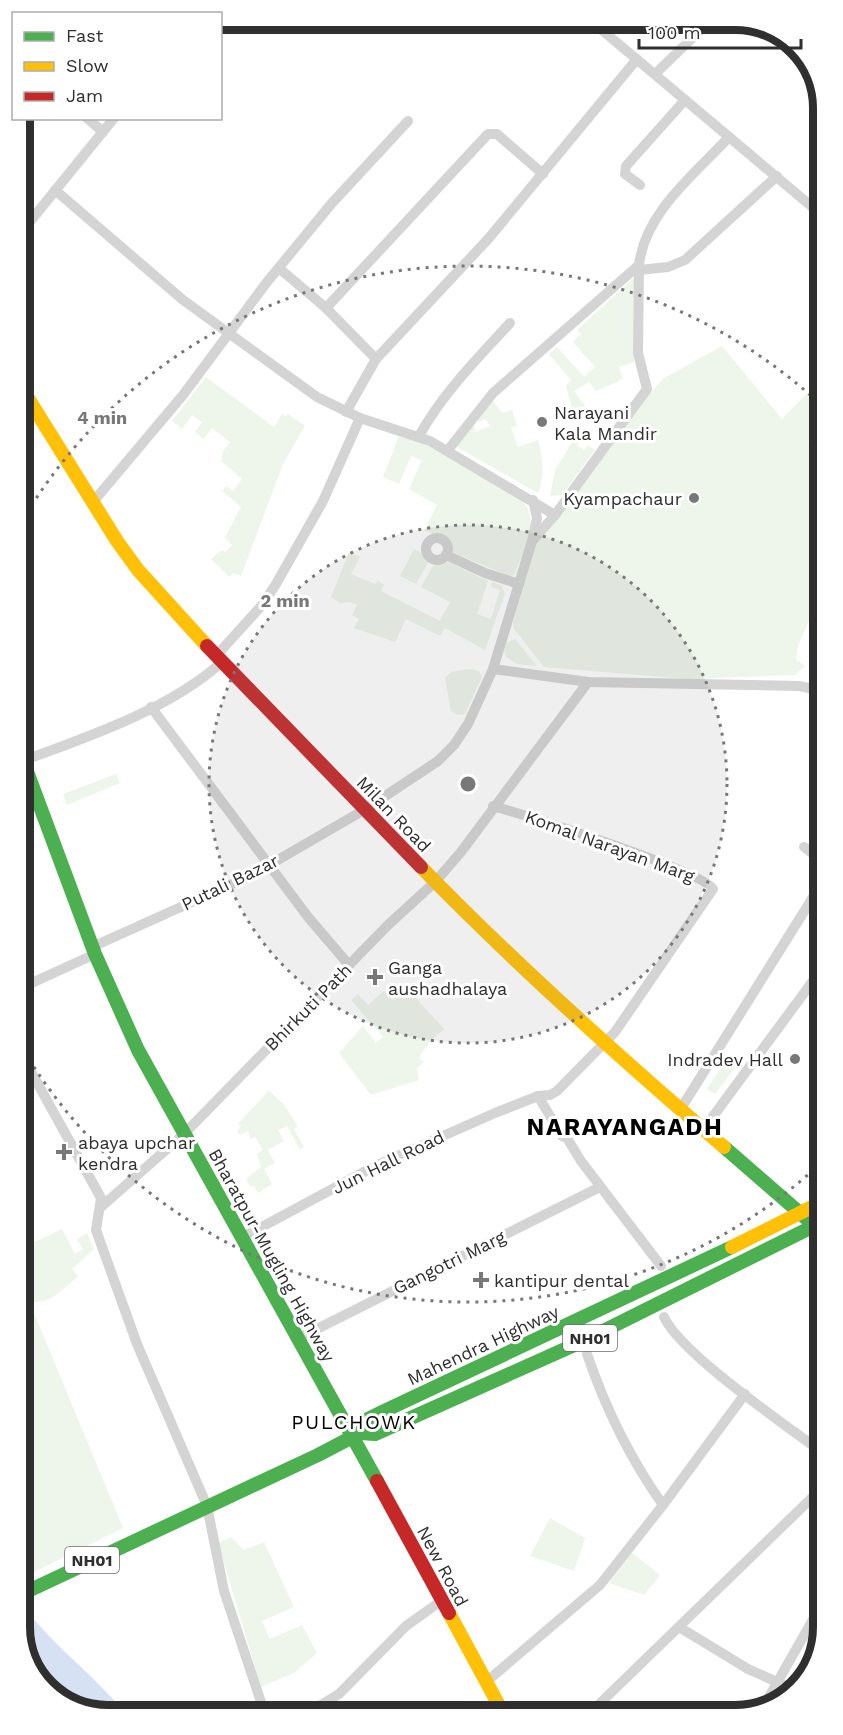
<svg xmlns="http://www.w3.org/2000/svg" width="843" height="1735" viewBox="0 0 843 1735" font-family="'Work Sans',sans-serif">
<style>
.green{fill:#eef5eb}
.water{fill:#d6e2f4}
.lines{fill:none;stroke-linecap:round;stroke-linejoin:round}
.street{stroke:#d4d4d4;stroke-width:10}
.fast{stroke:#4caf50;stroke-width:14}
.slow{stroke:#ffc107;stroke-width:14}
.jam{stroke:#c62828;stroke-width:14}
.ring{fill:none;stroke:#787878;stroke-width:3;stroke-dasharray:3 6}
.poi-dot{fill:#787878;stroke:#fff;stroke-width:2}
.labels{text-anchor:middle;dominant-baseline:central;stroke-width:6;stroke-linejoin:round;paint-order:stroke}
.shield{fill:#fff;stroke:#6d6d6d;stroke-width:1.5}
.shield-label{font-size:16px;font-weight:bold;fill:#2f2f2f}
.poi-label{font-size:18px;fill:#2f2f2f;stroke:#fff;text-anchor:start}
.street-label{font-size:18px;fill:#2f2f2f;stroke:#fff}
.neighbourhood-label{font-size:20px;letter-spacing:1.5px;fill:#000;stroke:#fff}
.district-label{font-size:24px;font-weight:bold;letter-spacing:1.5px;fill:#000;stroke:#fff}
.rim{fill:none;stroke:#2f2f2f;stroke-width:8}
.centre{fill:#787878;stroke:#fff;stroke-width:3}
.ring-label{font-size:18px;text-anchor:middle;font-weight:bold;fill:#787878;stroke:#fff;stroke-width:6;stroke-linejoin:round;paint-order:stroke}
</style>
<rect width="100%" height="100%" fill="#fff"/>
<!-- green -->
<g class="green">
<path d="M636,276L634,362L619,367L623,379L596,391L589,382L574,391L585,406L578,419L575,420L566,386L571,380L549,354L557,347L584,377L595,367L573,342L581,334L577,330Z"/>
<path d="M722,346L782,419L818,382L812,375L818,367V431L808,442L818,452L819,598L798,646L796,659L805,666L795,675L688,679L544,667L514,629L513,622L536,543L644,400L664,378Z"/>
<path d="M206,377L274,427L282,414L286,416L288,414L305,426L283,464L241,576L233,573L229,577L211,559L222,550L225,552L232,545L225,537L241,507L222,491L226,486L233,491L242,479L221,461L223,451L230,442L212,428L204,439L195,432L202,422L192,415L182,429L172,421Z"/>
<path d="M493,401L502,413L512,410L517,425L511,428L518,447L538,440C543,456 545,477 538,493L455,446L473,424L476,432L490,426L486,419L478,422L477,419Z"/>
<path d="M399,436L420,441L521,500C542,519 523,552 514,575L509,576L452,552L448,538L424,531L437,505L409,489L422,460L411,456L399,484L383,477Z"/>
<path d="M576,436L581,440L577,445L584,450L588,445L595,450L562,495L550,496L555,470Z"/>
<path d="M414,549L421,553L428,563L416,584L400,576Z"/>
<path d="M349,552L360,557L351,574L375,584L378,581L384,584L381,591L440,621L450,602L421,587L433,566L448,562L488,581L477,614L491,619L500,590L491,587L492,582L501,585L505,593L485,650L445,628L440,636L406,619L395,642L354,628L359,619L352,615L357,605L350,602L340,603L331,597Z"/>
<path d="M515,639L537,666L517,664L506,657L504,650L506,643Z"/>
<path d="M469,669L479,671L482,677L465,714L458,715L451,711L445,678L451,672Z"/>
<path d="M116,774L120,783L67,805L63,794Z"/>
<path d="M403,984L444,1029L431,1040L419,1057L424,1062L417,1068L419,1080L371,1095L339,1053L363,1026L376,1043L383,1037L351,1000L358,994L368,1005L384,991L393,1000L401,993L398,989Z"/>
<path d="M730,1054L741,1060L715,1094L707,1089Z"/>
<path d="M269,1090L284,1105L298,1127L294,1129L304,1147L300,1150L287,1126L278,1130L284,1141L268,1150L275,1163L264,1169L272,1184L258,1193L254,1186L250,1187L246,1179L261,1167L257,1154L263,1150L255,1137L251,1139L248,1131L239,1135L237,1131L241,1126L238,1124Z"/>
<path d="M62,1229L75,1254L83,1249L77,1239L87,1233L94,1249L72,1269L78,1276C63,1289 50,1306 29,1301L123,1528L26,1576L24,1247Z"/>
<path d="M550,1518L585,1538L574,1571L530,1556Z"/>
<path d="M231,1537L244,1550L264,1542L294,1607L262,1621L270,1639L302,1625L317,1653L294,1673L261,1687L218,1543Z"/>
<path d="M631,1552L660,1575L644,1595L609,1583Z"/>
</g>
<!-- water -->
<path class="water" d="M26,1610C56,1648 96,1677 127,1715H103L55,1697L26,1660Z"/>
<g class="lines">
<!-- street -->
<g class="street">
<path d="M590,20L817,211"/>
<path d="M655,74L711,20"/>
<path d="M87,118L103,132"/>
<path d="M640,185L625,174L626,166L685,100"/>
<path d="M55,190L183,300L317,397L360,418L430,441L555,515"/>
<path d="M20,234L114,118"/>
<path d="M280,269L326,308"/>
<path d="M639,270L668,267L685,260L777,176"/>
<path d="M376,359L326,308L488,134H497L543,174"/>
<path d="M346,412L376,359L489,238L637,59"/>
<path d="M419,436C443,393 477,359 510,323"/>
<path d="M448,450L493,393L639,265C645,212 695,174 729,137"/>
<path d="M93,502L183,395L267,282L332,203L408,121"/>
<circle cx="437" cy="549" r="11"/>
<path d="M533,540L555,515L647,389L638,353L639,265"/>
<path d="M446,555L485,573L519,584"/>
<path d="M216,656L263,604L276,584L323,501L360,418"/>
<path d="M493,669L588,682L799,686L819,690"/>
<path d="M151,707L308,917L349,965"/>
<path d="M22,761C88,737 170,709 222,662"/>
<path d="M804,847L820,859"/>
<path d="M92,947L252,875L364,810L438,761L454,745L468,724L493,669L532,541L537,518L533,500"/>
<path d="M23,987L95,954"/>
<path d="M24,1059L101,1198L96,1230L137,1344L207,1506L224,1591L265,1714"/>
<path d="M538,1096L562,1136L567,1138L581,1161L661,1266"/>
<path d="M680,1110L820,886"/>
<path d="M703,1130L821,970"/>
<path d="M101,1207L184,1134L388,925L435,882L461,852L588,682"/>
<path d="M243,1237L377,1165L495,1113L538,1096L550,1095L557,1091L615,1032L713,889C706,872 521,814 493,806"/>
<path d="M664,1317C681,1354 786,1425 823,1453"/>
<path d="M299,1338L600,1187"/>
<path d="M587,1354C605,1407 631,1460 663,1505"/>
<path d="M679,1627L748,1669L793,1689"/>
<path d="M486,1682L600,1585L663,1505L745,1394"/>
<path d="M762,1709L823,1602"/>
<path d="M592,1711L823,1487"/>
<path d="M298,1713L321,1705L339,1694L406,1626L441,1601"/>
</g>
<!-- fast -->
<g class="fast">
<path d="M22,758L95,954L138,1050L377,1481"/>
<path d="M724,1147L808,1220"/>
<path d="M360,1433L375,1434L581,1342L822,1222"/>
<path d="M26,1592L318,1455L360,1433L368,1419L382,1412L732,1247"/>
</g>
<!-- slow -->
<g class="slow">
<path d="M21,387L117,541L138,570L207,646"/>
<path d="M421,867C517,966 619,1057 724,1147"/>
<path d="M732,1247L822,1202"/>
<path d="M449,1613L502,1711"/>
</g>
<!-- jam -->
<g class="jam">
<path d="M207,646L421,867"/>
<path d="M377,1481L449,1613"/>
</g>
</g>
<!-- distance rings -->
<circle cx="468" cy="784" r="259" fill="#787878" fill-opacity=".12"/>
<g class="ring">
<circle cx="468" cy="784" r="259"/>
<path d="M821 1163A518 518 0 0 1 24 1051M22 521A518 518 0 0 1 818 402"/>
</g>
<!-- markers -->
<g class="poi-dot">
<circle cx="542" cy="422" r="6"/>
<circle cx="694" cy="498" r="6"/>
<path d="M372 968h6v6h6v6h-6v6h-6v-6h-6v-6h6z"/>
<circle cx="795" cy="1059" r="6"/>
<path d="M61 1143h6v6h6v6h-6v6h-6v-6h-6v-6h6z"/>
<path d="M478 1271h6v6h6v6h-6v6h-6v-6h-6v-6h6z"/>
</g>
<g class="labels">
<!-- shield labels -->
<g class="shield">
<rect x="563" y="1325" width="54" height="26" rx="4.5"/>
<rect x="65" y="1547" width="54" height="26" rx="4.5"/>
</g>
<g class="shield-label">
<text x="590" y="1338">NH01</text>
<text x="92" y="1560">NH01</text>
</g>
<!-- poi labels -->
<g class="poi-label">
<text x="554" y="412">Narayani<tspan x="554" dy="21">Kala Mandir</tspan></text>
<text x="682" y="498" text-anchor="end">Kyampachaur</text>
<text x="388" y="967">Ganga<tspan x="388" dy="21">aushadhalaya</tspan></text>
<text x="783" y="1059" text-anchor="end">Indradev Hall</text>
<text x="78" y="1142">abaya upchar<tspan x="78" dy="21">kendra</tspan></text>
<text x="494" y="1280">kantipur dental</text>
</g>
<!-- street labels -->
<g class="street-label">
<text transform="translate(394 814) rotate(46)">Milan Road</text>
<text transform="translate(610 846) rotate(20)">Komal Narayan Marg</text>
<text transform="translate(230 882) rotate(-26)">Putali Bazar</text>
<text transform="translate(308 1007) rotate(-45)">Bhirkuti Path</text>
<text transform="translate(388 1162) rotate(-26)">Jun Hall Road</text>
<text transform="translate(272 1255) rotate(61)">Bharatpur-Mugling Highway</text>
<text transform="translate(449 1262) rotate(-26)">Gangotri Marg</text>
<text transform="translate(483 1345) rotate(-25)">Mahendra Highway</text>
<text transform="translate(443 1566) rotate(62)">New Road</text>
</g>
<!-- neighbourhood labels -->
<g class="neighbourhood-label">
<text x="354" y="1422">PULCHOWK</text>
</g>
<!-- district labels -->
<g class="district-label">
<text x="625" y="1127">NARAYANGADH</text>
</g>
</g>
<!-- crop -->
<path d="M0 0H843V1735H0ZM108 30H735A78 78 0 0 1 813 108V1627A78 78 0 0 1 735 1705H108A78 78 0 0 1 30 1627V108A78 78 0 0 1 108 30Z" fill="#fff" fill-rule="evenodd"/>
<path class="rim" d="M108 30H735A78 78 0 0 1 813 108V1627A78 78 0 0 1 735 1705H108A78 78 0 0 1 30 1627V108A78 78 0 0 1 108 30Z"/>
<circle cx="468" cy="784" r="9" class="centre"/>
<g class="ring-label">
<text x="102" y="424">4 min</text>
<text x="285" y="607">2 min</text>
</g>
<!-- legend -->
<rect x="12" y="12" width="210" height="108" fill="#ffffff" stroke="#acacac" stroke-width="1.5"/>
<rect x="24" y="32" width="30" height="9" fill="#4caf50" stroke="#acacac" stroke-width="1.5"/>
<text x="66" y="42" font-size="18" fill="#2f2f2f">Fast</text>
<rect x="24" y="62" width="30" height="9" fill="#ffc107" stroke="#acacac" stroke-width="1.5"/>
<text x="66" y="72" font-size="18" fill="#2f2f2f">Slow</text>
<rect x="24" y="92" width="30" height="9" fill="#c62828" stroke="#acacac" stroke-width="1.5"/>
<text x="66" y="102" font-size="18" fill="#2f2f2f">Jam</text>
<!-- scale -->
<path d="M639 39v9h162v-9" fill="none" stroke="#2f2f2f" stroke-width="3"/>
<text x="648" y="39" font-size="18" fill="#2f2f2f" stroke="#ffffff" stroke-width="4.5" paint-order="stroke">100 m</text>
</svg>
